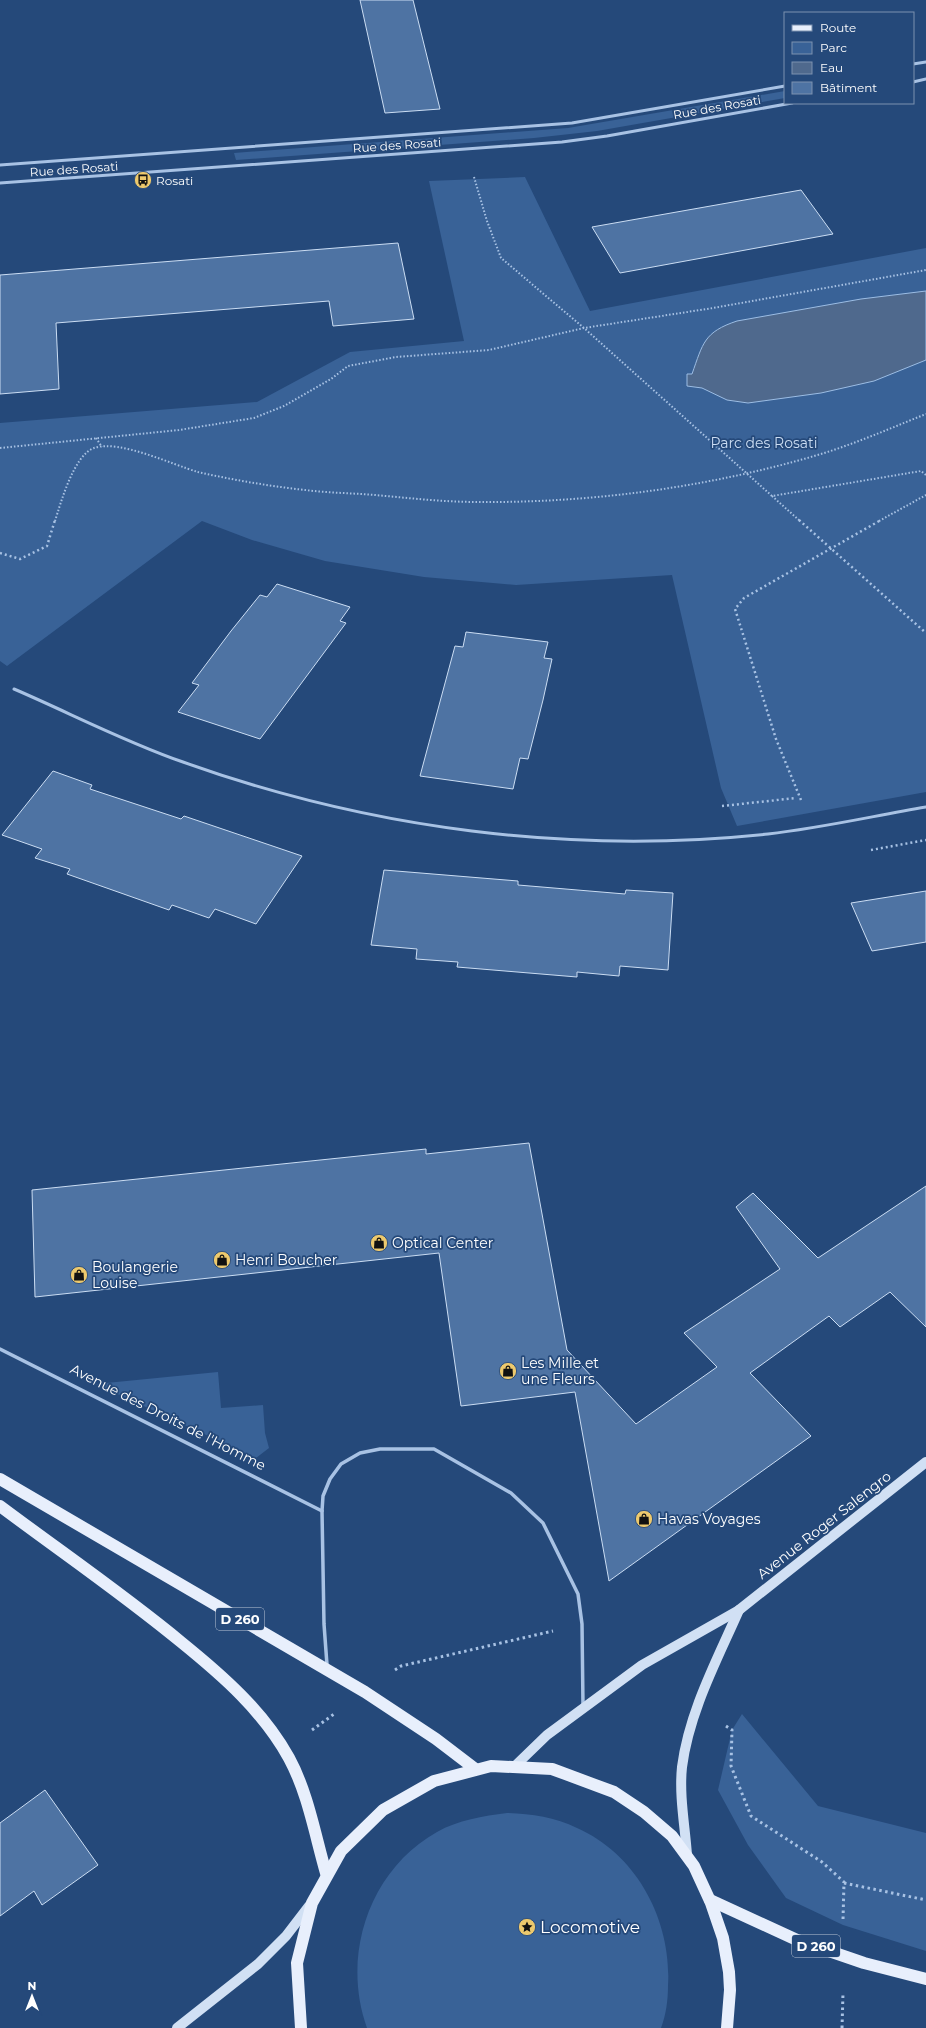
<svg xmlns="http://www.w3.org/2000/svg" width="926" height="2028" viewBox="0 0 926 2028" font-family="Montserrat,sans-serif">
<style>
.green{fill:#396297}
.water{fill:#4f698d;stroke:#9cbde4}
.building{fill:#4e73a3;stroke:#cbddf3}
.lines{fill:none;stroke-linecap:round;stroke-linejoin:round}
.path-far2{stroke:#a8c2e4;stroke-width:2;stroke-dasharray:1.5 2;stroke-linecap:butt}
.path-far1{stroke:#a8c2e4;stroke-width:2.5;stroke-dasharray:2 3;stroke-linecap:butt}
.path{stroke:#a8c2e4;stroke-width:3;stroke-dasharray:2.5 3.5;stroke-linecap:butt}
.lane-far1{stroke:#a8c2e4;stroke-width:3}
.lane{stroke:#a8c2e4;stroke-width:3.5}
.street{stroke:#a8c2e4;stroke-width:3}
.secondary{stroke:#d1e0f4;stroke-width:10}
.primary{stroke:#e8effc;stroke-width:12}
.labels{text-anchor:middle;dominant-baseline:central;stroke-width:3.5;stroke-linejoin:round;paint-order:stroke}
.far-street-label{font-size:12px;fill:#fff;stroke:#25497a}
.far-poi-label{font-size:12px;fill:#fff;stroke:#25497a;text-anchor:start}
.shield{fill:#25497a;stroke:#bec8d7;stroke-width:1}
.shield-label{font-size:13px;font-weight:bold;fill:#fff}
.park-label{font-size:14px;fill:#cbddf3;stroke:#25497a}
.poi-label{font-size:14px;fill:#fff;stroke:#25497a;text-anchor:start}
.street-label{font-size:14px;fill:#fff;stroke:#25497a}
.near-poi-label{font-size:17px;fill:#fff;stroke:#25497a;text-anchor:start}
</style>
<rect width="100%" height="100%" fill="#25497a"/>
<!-- green -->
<g class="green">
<path d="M785,91V98L597,131L534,138L236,160L234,153L568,128Z"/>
<path d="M525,177L590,311L926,248V792L737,826L721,788L672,575L516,585L424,577L325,561L252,540L202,521L7,666L0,661V423L257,402L350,352L464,341L429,181Z"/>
<path d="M218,1372L221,1408L263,1405L265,1433L269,1448L256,1458L96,1384Z"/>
<path d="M742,1714L818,1806L926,1833V1951L843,1925L786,1898L748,1845L718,1790L732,1730Z"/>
<path d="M507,1813C531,1814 555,1817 577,1828C638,1855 672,1922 668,1986C668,2000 666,2015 661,2028H367C341,1956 369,1870 437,1832C458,1820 483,1816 507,1813Z"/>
</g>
<!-- water -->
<path class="water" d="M926,291V360L874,381L821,393L748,403L727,400L702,388L687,386V374H692C703,343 704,332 737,321L861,299Z"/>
<!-- building -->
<g class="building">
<path d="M360,0H413L440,109L385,113Z"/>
<path d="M801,190L833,234L620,273L592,227Z"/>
<path d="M398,243L414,319L333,326L329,301L56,323L59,389L0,394V275Z"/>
<path d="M277,584L350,607L340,621L346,623L260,739L178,712L199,685L192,683L231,631L260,595L267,597Z"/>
<path d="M466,632L548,642L544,658L552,659L543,700L528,759L520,758L513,789L420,776L455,646L463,647Z"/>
<path d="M53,771L92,785L90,789L181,819L184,816L302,856L256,924L215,909L209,918L172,905L169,910L67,874L70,869L35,858L42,849L2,835Z"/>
<path d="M384,870L518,881V885L625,894L626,890L673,893L668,970L620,966L619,976L577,972V977L457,967L458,962L416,959L417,949L371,945Z"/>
<path d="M926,891V942L872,951L851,903Z"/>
<path d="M529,1143L567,1350L636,1424L717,1367L684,1333L780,1269L736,1207L753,1193L818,1258L926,1186V1327L890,1292L840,1327L829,1316L750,1373L811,1436L609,1581L575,1392L461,1406L439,1253L35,1297L32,1190L426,1149V1154Z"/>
<path d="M45,1790L98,1865L42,1905L34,1891L0,1916V1823Z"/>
</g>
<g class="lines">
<!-- path-far2 -->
<g class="path-far2">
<path d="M474,177L487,221L501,258L584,328L772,496L921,471L926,475"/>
<path d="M96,438L102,447"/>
<path d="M0,448L179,430L254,418L284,406L331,379L348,366L396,357L489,350L584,328L713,308L926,270"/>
<path d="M772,496L800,521"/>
<path d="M55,521C61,502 74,455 94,448C119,439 173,465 198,472C233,480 269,486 305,490C328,493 352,493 375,495C409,498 443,502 478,502C593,503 710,487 821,454C857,443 891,428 926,414"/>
<path d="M879,521L926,495"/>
</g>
<!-- path-far1 -->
<g class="path-far1">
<path d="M799,520L926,633"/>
<path d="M0,553L20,559L47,546L55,520"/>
<path d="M801,800L776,739L735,609L744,598L881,520"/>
<path d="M722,806L796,798"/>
<path d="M871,850L926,840"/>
</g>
<!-- path -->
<g class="path">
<path d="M395,1670L401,1666L553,1631"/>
<path d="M726,1726L732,1730L731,1766L751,1816L822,1862L844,1882L843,1920"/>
<path d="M312,1730L334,1714"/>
<path d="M844,1883L926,1900"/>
<path d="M842,2028L843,1993"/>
</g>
<!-- lane-far1 -->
<path class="lane-far1" d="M14,689C70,713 125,742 183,762C370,829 571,855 768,834C821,828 873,816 926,807"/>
<!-- lane -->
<g class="lane">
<path d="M0,1349L322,1511"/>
<path d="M327,1665L324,1624L322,1511L323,1496L330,1479L341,1464L360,1453L380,1449H434L511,1493L543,1523L578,1594L582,1624L583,1706"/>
</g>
<!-- street -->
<g class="street">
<path d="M913,64L926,62"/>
<path d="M913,82L926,79"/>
<path d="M0,165L572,123L785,86"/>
<path d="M0,183L562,142L607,136L792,103"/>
</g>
<!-- secondary -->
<g class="secondary">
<path d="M517,1764L547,1735L642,1665L739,1610L926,1462"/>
<path d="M687,1855C685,1826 679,1796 682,1767C689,1712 717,1660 739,1610"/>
<path d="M177,2028L258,1964L286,1936L309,1906"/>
</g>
<!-- primary -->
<g class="primary">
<path d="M0,1479L365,1692L436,1739L474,1768"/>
<path d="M0,1506C60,1551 123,1594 181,1642C223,1676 263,1711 289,1758C308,1793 315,1835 326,1873"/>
<path d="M710,1900L797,1940L864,1963L926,1979"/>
<path d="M301,2028L297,1963L312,1903L341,1851L383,1810L434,1781L491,1766L552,1769L614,1792L644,1812L672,1836L694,1866L711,1903L723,1938L729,1972L730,1990L727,2028"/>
</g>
</g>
<!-- icons -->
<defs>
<symbol id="bus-disc" viewBox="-11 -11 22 22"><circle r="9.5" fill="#edc96d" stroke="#25497a"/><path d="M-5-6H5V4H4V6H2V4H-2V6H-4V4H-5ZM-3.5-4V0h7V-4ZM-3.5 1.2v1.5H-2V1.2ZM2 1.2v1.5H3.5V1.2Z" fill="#111"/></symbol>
<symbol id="shop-disc" viewBox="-11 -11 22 22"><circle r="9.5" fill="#edc96d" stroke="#25497a"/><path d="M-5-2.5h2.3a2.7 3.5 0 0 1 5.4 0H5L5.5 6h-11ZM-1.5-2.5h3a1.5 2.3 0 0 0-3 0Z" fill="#111"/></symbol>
<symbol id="sight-disc" viewBox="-11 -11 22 22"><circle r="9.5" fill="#edc96d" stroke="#25497a"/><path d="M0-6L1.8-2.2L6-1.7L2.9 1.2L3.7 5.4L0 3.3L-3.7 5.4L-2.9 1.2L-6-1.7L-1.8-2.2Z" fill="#111"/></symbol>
</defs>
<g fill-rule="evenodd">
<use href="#bus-disc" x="133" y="170" width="20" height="20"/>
<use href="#shop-disc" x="369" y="1233" width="20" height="20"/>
<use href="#shop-disc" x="212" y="1250" width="20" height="20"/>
<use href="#shop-disc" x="69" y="1265" width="20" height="20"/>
<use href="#shop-disc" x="498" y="1361" width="20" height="20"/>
<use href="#shop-disc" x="634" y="1509" width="20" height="20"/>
<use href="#sight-disc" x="517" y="1917" width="20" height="20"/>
</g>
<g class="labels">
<!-- far-street labels -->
<g class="far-street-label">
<text transform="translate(717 107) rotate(-10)">Rue des Rosati</text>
<text transform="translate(397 145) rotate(-4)">Rue des Rosati</text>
<text transform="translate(74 169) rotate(-4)">Rue des Rosati</text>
</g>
<!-- far-poi labels -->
<g class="far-poi-label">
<text x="156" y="180">Rosati</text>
</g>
<!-- shield labels -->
<g class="shield">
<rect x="216" y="1608" width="48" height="22" rx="3"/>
<rect x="792" y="1935" width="48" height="22" rx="3"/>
</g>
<g class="shield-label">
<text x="240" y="1619">D 260</text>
<text x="816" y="1946">D 260</text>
</g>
<!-- park labels -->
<g class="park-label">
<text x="764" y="443">Parc des Rosati</text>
</g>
<!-- poi labels -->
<g class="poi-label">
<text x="392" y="1243">Optical Center</text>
<text x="235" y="1260">Henri Boucher</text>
<text x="92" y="1267">Boulangerie<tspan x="92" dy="16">Louise</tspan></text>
<text x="521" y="1363">Les Mille et<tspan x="521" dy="16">une Fleurs</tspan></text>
<text x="657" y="1519">Havas Voyages</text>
</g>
<!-- street labels -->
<g class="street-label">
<text transform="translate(168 1417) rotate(27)">Avenue des Droits de l'Homme</text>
<text transform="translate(824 1525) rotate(-38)">Avenue Roger Salengro</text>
</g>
<!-- near-poi labels -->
<g class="near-poi-label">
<text x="540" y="1927">Locomotive</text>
</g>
</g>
<!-- legend -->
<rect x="784" y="12" width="130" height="92" fill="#25497a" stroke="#7c92af"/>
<rect x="792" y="25" width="20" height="6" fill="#e8effc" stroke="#7c92af"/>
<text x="820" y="32" font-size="12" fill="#ffffff">Route</text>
<rect x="792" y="42" width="20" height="12" fill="#396297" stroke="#7c92af"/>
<text x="820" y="52" font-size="12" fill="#ffffff">Parc</text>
<rect x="792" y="62" width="20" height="12" fill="#4f698d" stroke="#7c92af"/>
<text x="820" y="72" font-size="12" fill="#ffffff">Eau</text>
<rect x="792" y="82" width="20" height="12" fill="#4e73a3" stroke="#7c92af"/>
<text x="820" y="92" font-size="12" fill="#ffffff">Bâtiment</text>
<!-- north arrow -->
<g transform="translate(32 1996)" stroke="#25497a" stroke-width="3" paint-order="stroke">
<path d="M0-3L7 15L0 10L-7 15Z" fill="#ffffff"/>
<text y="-6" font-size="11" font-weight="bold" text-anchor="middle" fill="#ffffff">N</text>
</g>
</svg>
